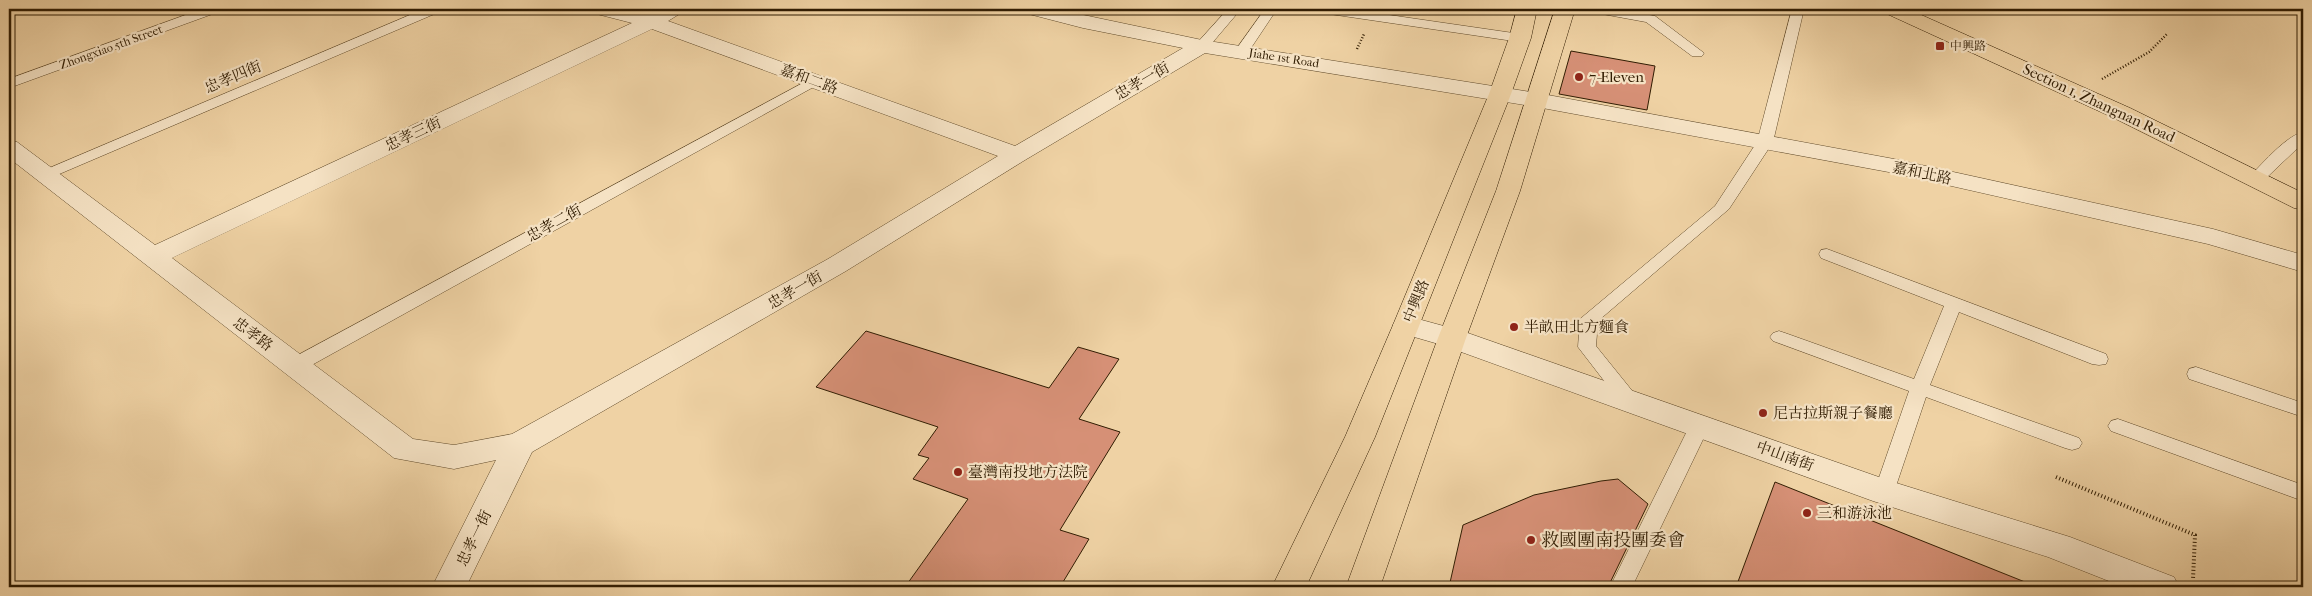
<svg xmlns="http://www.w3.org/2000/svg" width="2312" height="596" viewBox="0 0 2312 596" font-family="'IM FELL French Canon','Noto Serif TC',serif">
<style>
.building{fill:#d69076;stroke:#301c02}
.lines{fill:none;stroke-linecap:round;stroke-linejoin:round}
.service-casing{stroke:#604a2a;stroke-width:1}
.minor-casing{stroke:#604a2a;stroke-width:1}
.primary-casing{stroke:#301c02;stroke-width:1}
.path-far1{stroke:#301c02;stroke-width:2.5;stroke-dasharray:1 2;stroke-linecap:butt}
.path{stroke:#301c02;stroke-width:4;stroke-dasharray:1 2.5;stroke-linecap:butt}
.service{fill:#f5e2c4;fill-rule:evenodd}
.minor{fill:#f5e2c4;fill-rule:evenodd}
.primary{fill:#efd2a4;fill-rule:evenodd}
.poi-dot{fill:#8f2418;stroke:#f5e2c4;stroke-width:2}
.labels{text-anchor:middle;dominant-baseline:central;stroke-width:4.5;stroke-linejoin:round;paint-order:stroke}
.far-poi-label{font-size:12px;fill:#301c02;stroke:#f5e2c4;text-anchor:start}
.far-street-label{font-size:12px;fill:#301c02;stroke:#f5e2c4}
.street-label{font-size:15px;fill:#301c02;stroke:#f5e2c4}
.poi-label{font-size:15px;fill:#301c02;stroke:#f5e2c4;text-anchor:start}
.near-poi-label{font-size:18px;fill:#301c02;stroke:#f5e2c4;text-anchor:start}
</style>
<rect width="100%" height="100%" fill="#efd2a4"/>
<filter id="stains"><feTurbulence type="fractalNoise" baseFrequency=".004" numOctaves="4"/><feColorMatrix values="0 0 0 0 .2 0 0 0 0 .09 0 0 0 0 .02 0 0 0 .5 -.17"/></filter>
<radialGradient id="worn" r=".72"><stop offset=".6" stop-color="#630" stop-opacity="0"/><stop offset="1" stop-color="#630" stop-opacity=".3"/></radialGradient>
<!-- building -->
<g class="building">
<path d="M1571,51L1655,66L1647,110L1559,94Z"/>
<path d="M866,331L1049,388L1078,347L1119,359L1079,419L1120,432L1060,530L1089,539L1060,587H905L968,499L913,479L929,458L918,455L938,427L816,387Z"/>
<path d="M1618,479L1648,504L1608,587H1449L1463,525L1534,495L1601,481Z"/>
<path d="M1775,482L2035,586V587H1736Z"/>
</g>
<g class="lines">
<defs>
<g id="service">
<path d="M9,9H22L21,12L9,15Z"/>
<path d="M202,9H219L218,12L9,88V79Z"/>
<path d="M424,9H440L439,12L50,178H40L37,175L40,172Z"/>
<path d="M1228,9H1241L1207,49H1197L1195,46L1197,43Z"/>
<path d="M1265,9H1277L1247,54H1237L1235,51Z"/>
<path d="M1317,9H1348L1520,34L1527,38L1520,42L1323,13Z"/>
<path d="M1591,9H1616L1655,16L1704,53L1702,56H1692L1646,22L1597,13Z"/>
<path d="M1792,9H1804L1773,142L1729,209L1598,321L1596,346L1642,403L1639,408L1632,410L1625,408L1578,347L1580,319L1715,206L1757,142Z"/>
<path d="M814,77L819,78L821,81L819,84L301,371L294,372L287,371L285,366L287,361Z"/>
<path d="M2303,132V143L2263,181H2251L2249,178L2251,175C2264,162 2286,136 2303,132Z"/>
<path d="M1827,249L2106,354L2108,359L2106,364L2099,365L2092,364L1959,312L1930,385L2079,438L2082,443L2079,448L2072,450L2065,448L1926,397L1894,492L1891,498L1884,500L1877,498L1874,492L1909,391L1773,341L1770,337L1773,333L1779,331L1785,333L1914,379L1944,306L1821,258L1819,254L1821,250Z"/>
<path d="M2196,367L2303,403V417L2189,379L2187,374L2189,369Z"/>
<path d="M1700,418L1707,420L1710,425L1632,587H1610L1690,425L1693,420Z"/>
<path d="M2118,419L2303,485V501L2111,431L2108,426L2111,421Z"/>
</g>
<g id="minor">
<path d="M590,9H623L648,15L660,9H684L681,13L668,21L1015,146L1183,48L1083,28L1025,13L1022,9H1055L1202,40L1537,93L1894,159L2213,229L2303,255V272L2208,244L1894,173L1537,107L1205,53L1025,160L846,271L532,452L466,587H432L496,460L454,469L394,458L9,158V140L17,142L155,245L632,23L593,13ZM652,29L998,156L828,259L512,434L454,445L413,439L172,258Z"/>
<path d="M1407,316L1462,331L1893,482L2070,537L2174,577L2179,587H2124L2048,557L1873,501L1442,345L1397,332L1393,325L1397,318Z"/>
</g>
<g id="primary">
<path d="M1517,9H1537L1531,38L1511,94L1375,437L1306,587H1272L1345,437L1393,325L1489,94L1509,38Z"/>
<path d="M1555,9H1575L1520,191L1466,338L1380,587H1346L1438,338L1496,191Z"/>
<path d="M1882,9H1908L2130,108L2303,193V210L2294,208L2114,118L1885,13Z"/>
</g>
</defs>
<!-- service casing -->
<use href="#service" class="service-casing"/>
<!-- minor casing -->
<use href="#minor" class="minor-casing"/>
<!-- primary casing -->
<use href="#primary" class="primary-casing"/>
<!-- path-far1 -->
<g class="path-far1">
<path d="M1357,49L1364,34"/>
<path d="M2102,79L2149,52L2167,34"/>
</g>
<!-- path -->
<path class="path" d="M2056,477L2195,535L2193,579"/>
<!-- service -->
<use href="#service" class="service"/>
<!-- minor -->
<use href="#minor" class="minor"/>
<!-- primary -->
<use href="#primary" class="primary"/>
</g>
<!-- markers -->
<g class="poi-dot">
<rect x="1935" y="41" width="10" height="10" rx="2.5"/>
<circle cx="1579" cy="77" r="5"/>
<circle cx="1514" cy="327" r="5"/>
<circle cx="1763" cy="413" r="5"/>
<circle cx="958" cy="472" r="5"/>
<circle cx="1807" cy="513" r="5"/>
<circle cx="1531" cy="540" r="5"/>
</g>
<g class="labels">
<!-- far-poi labels -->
<g class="far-poi-label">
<text x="1950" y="46">中興路</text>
</g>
<!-- far-street labels -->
<g class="far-street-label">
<text transform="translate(111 47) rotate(-20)">Zhongxiao 5th Street</text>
<text transform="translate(1284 58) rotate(9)">Jiahe 1st Road</text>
</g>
<!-- street labels -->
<g class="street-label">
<text transform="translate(233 77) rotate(-23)">忠孝四街</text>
<text transform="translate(809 79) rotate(20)">嘉和二路</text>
<text transform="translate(1142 81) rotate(-30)">忠孝一街</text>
<text transform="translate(2099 103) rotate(25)">Section 1, Zhangnan Road</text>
<text transform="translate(413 134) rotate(-25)">忠孝三街</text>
<text transform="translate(1922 173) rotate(12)">嘉和北路</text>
<text transform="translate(554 223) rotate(-29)">忠孝二街</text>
<text transform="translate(795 290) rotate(-30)">忠孝一街</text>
<text transform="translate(1416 301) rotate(-68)">中興路</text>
<text transform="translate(253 334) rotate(37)">忠孝路</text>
<text transform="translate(1785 456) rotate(20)">中山南街</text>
<text transform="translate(474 538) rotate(-64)">忠孝一街</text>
</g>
<!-- poi labels -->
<g class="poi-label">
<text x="1589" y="77">7-Eleven</text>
<text x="1524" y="327">半畝田北方麵食</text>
<text x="1773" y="413">尼古拉斯親子餐廳</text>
<text x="968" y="472">臺灣南投地方法院</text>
<text x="1817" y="513">三和游泳池</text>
</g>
<!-- near-poi labels -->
<g class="near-poi-label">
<text x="1541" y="540">救國團南投團委會</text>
</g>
</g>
<!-- margin -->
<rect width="2312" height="596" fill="none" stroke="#efd2a4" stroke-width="30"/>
<rect x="10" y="10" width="2292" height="576" fill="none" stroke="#301c02" stroke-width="2.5"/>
<rect x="15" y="15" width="2282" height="566" fill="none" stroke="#301c02"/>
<rect width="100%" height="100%" filter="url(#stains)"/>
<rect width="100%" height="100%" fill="url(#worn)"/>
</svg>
